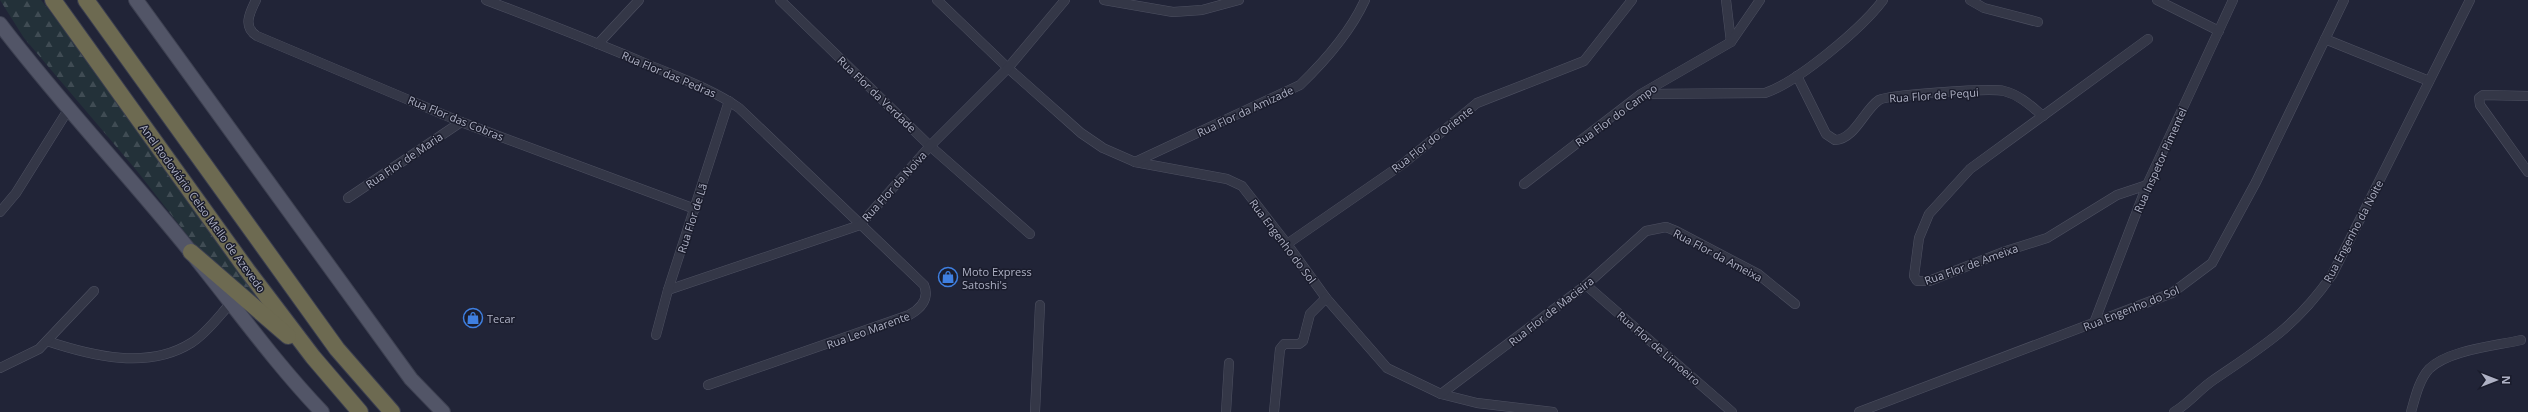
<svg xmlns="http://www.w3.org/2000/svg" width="2528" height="412" viewBox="0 0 2528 412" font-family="'Open Sans',sans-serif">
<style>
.forest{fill:url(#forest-firs)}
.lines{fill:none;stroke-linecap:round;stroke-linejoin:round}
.minor-casing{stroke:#4e5162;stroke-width:10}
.primary-casing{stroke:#3d4051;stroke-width:16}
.motorway-casing{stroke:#3b3e4f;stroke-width:18}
.minor{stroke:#343747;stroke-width:9}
.primary{stroke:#525567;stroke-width:14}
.motorway{stroke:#6d6a51;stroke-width:16}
.labels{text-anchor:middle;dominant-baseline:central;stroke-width:3;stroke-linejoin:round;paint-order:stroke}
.street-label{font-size:11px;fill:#aeb1c4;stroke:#1a1c2c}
.poi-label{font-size:11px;fill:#aeb1c4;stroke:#1a1c2c;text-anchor:start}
</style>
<defs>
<pattern id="forest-firs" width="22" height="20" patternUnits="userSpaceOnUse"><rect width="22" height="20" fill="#233139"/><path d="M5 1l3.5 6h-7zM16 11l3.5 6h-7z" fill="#404c54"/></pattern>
</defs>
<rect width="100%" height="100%" fill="#212437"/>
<!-- forest -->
<path class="forest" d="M0,0H41L131,115L265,308L195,245L137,171L24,38Z"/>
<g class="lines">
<defs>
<g id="minor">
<path d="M256,0C250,12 242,27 257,36L461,122L695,209"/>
<path d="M486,0C541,21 595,42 649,65C680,78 712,89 739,108L924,285C930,299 920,309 909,315L708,385"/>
<path d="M780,0L930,146L1030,234"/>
<path d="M937,0L1008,68L1081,133L1103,148L1135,162L1227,179L1242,186L1287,244L1326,298L1387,368L1441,394L1477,403L1553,412"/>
<path d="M1104,0L1173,12L1202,10L1239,0"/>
<path d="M1726,0L1731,42"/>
<path d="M1970,0L1984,8L2038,22"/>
<path d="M2157,0L2219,31"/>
<path d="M2325,39L2429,81"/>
<path d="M598,44L639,0"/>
<path d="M1797,76L1826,134L1835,140C1855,139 1864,110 1879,100C1890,94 1991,88 2004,91C2020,95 2031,106 2043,116"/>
<path d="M1642,94L1765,93C1798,82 1862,28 1883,0"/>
<path d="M2528,96L2483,95L2479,98L2480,105L2528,172"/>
<path d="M1135,162L1300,85C1326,60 1350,33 1365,0"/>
<path d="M1524,184L1641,94L1731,42L1760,0"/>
<path d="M2147,185L2117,195L2047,238L2006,251L1929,281H1917L1914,276L1919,238L1929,214L1970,169L2148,39"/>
<path d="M348,198L461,122"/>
<path d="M0,212L16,193L68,110"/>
<path d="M1287,244L1404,163L1477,103L1584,61L1632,0"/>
<path d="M1586,285L1732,412"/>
<path d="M668,290L860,225L930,146L1008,68L1065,0"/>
<path d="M2094,323L2147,185L2233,0"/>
<path d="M656,335L668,290L729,101"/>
<path d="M47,341C92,356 148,370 191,343C206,334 219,316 230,304"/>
<path d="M0,368L39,349L94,291"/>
<path d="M1441,394L1586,285L1646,231L1666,227L1676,231L1758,274L1795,304"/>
<path d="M1035,412L1040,305"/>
<path d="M1226,412L1229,363"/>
<path d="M1274,412L1280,349L1284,344H1299L1303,341L1310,314L1326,298"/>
<path d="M1859,412L2172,293L2212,263L2256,182L2344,0"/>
<path d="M2174,412C2188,404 2198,391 2212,381C2263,346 2295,328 2332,275L2470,0"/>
<path d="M2411,412C2415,398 2419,380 2429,369C2448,350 2495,346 2521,340"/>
</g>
<g id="primary">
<path d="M136,0L411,379L443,412"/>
<path d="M0,24C60,103 128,174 190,251C234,305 274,362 322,412"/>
</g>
<g id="motorway">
<path d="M53,0L247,270L313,357L360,412"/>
<path d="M86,0L337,349L392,412"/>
<path d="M191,252L288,336"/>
</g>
</defs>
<!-- minor casing -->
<use href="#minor" class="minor-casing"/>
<!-- primary casing -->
<use href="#primary" class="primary-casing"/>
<!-- motorway casing -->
<use href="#motorway" class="motorway-casing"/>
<!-- minor -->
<use href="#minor" class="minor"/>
<!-- primary -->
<use href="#primary" class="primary"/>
<!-- motorway -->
<use href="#motorway" class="motorway"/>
</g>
<!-- icons -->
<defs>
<symbol id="shop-ring" viewBox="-11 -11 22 22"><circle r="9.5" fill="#1a1c2c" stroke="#3f7fe0" stroke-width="1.5"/><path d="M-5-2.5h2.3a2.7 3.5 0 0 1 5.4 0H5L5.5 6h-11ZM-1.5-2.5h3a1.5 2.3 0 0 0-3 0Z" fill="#3f7fe0"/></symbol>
</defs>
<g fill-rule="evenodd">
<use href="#shop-ring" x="937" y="266" width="22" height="22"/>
<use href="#shop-ring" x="462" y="307" width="22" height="22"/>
</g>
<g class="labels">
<!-- street labels -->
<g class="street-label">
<text transform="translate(669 74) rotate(23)">Rua Flor das Pedras</text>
<text transform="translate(877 94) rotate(44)">Rua Flor da Verdade</text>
<text transform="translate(1934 95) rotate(-4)">Rua Flor de Pequi</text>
<text transform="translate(1245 111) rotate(-25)">Rua Flor da Amizade</text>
<text transform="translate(1616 115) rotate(-36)">Rua Flor do Campo</text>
<text transform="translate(456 118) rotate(22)">Rua Flor das Cobras</text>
<text transform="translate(1432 139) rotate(-38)">Rua Flor do Oriente</text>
<text transform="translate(404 160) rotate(-34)">Rua Flor de Maria</text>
<text transform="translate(2160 160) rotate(-66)">Rua Inspetor Pimentel</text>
<text transform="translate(894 186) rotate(-48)">Rua Flor da Noiva</text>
<text transform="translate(203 208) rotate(54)">Anel Rodoviário Celso Mello de Azevedo</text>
<text transform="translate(692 218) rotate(-72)">Rua Flor de Lã</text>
<text transform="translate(2353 231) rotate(-62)">Rua Engenho da Noite</text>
<text transform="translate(1283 241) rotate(53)">Rua Engenho do Sol</text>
<text transform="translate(1718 255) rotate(28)">Rua Flor da Ameixa</text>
<text transform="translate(1971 264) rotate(-20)">Rua Flor de Ameixa</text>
<text transform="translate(2131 308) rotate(-22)">Rua Engenho do Sol</text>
<text transform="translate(1551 311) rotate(-38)">Rua Flor de Macieira</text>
<text transform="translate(868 330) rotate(-20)">Rua Leo Marente</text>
<text transform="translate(1659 348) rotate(41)">Rua Flor de Limoeiro</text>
</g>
<!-- poi labels -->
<g class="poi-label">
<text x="962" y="271">Moto Express<tspan x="962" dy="13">Satoshi's</tspan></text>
<text x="487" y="318">Tecar</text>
</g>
</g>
<!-- north arrow -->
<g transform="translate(2496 380) rotate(90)" stroke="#1a1c2c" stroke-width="3" paint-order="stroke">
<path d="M0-3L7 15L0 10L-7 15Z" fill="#aeb1c4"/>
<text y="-6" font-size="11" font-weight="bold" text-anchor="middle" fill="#aeb1c4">N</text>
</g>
</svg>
